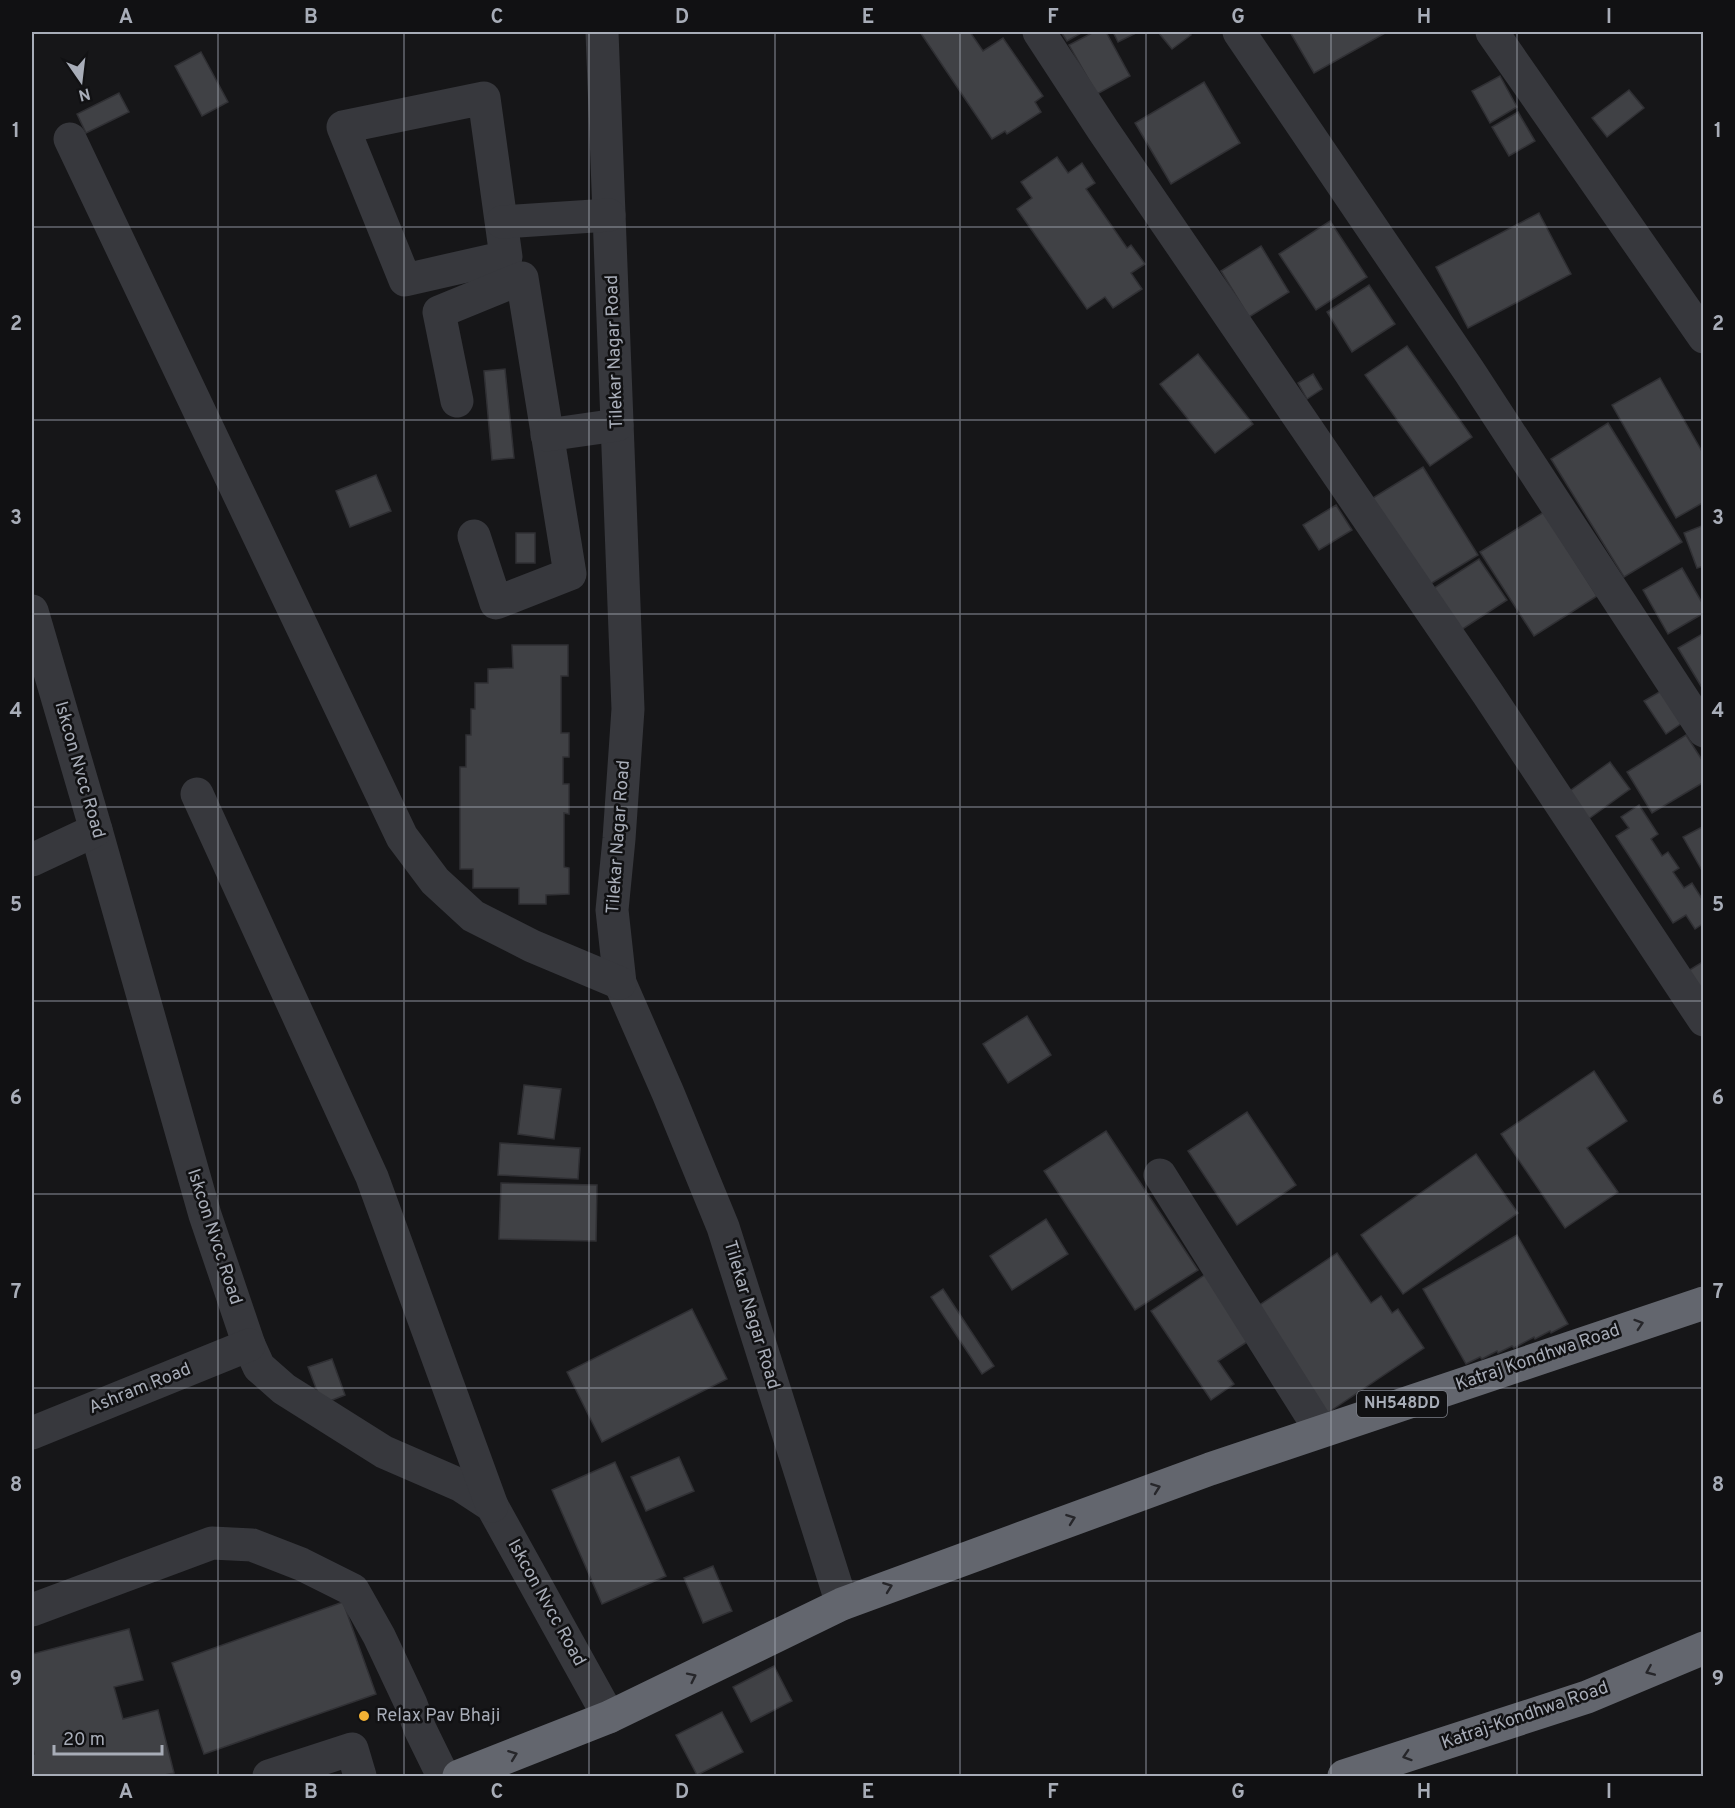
<svg xmlns="http://www.w3.org/2000/svg" width="1735" height="1808" viewBox="0 0 1735 1808" font-family="Overpass,sans-serif">
<style>
.building{fill:#404145;stroke:#303034;stroke-width:1.5}
.lines{fill:none;stroke-linecap:round;stroke-linejoin:round}
.minor{stroke:#37383d;stroke-width:33}
.highway{stroke:#63666e;stroke-width:33}
.oneway{stroke:#26262a}
.grid{fill:none;stroke:#a8adb8;stroke-width:1.5;stroke-opacity:0.55}
.poi-dot{fill:#f2b134;stroke:#111113;stroke-width:2}
.labels{text-anchor:middle;dominant-baseline:central;stroke-width:5;stroke-linejoin:round;paint-order:stroke}
.shield{fill:#111113;stroke:#7b7e86;stroke-width:1.5}
.shield-label{font-size:16px;font-weight:bold;fill:#a8adb8}
.street-label{font-size:18px;fill:#a8adb8;stroke:#111113}
.poi-label{font-size:18px;fill:#a8adb8;stroke:#111113;text-anchor:start}
.neatline{fill:none;stroke:#a8adb8;stroke-width:2}
.grid-label{font-size:20px;text-anchor:middle;font-weight:bold;fill:#a8adb8}
</style>
<rect width="100%" height="100%" fill="#161618"/>
<!-- building -->
<g class="building">
<path d="M920,32H970L983,51L1003,38L1043,96L1035,102L1041,112L1007,134L1005,131L992,139Z"/>
<path d="M1061,32H1083L1067,41Z"/>
<path d="M1094,32H1106L1130,76L1097,94L1069,45Z"/>
<path d="M1113,32H1138L1118,42Z"/>
<path d="M1158,32H1188L1191,35L1172,49Z"/>
<path d="M1290,32H1387L1314,73Z"/>
<path d="M201,52L228,102L202,116L175,66Z"/>
<path d="M1500,76L1517,107L1490,123L1472,91Z"/>
<path d="M1204,82L1240,143L1171,184L1135,123Z"/>
<path d="M1629,90L1644,108L1607,137L1592,118Z"/>
<path d="M119,93L129,112L86,133L77,114Z"/>
<path d="M1518,112L1535,141L1509,156L1492,127Z"/>
<path d="M1057,157L1068,173L1082,163L1095,183L1086,189L1127,248L1131,245L1145,264L1131,273L1142,289L1113,308L1105,297L1087,309L1017,209L1032,198L1021,182Z"/>
<path d="M1539,213L1571,274L1468,328L1436,267Z"/>
<path d="M1330,221L1367,277L1316,310L1279,254Z"/>
<path d="M1261,246L1289,292L1249,317L1221,271Z"/>
<path d="M1369,285L1395,324L1352,352L1327,312Z"/>
<path d="M1407,346L1472,437L1430,466L1365,375Z"/>
<path d="M1198,354L1253,424L1215,453L1160,384Z"/>
<path d="M505,369L514,458L492,460L484,371Z"/>
<path d="M1313,374L1322,389L1307,399L1298,383Z"/>
<path d="M1660,378L1704,455V502L1676,518L1612,405Z"/>
<path d="M1608,423L1682,542L1624,577L1551,459Z"/>
<path d="M1423,467L1478,555L1422,589L1368,501Z"/>
<path d="M376,475L391,511L350,527L336,491Z"/>
<path d="M1336,505L1352,530L1319,550L1303,525Z"/>
<path d="M1544,512L1597,596L1534,636L1480,552Z"/>
<path d="M1704,525V566L1697,568L1684,533Z"/>
<rect x="516" y="533" width="19" height="30"/>
<path d="M1479,559L1507,600L1458,632L1431,590Z"/>
<path d="M1682,568L1704,606V613L1668,634L1643,590Z"/>
<path d="M1704,633V691L1678,648Z"/>
<path d="M512,645H568V676H561V733H569V757H563V784H569V814L564,813V867L569,868V894L546,895V904H519V888H473V869H460V767H466V735H471V709H475V683H488V669L513,668Z"/>
<path d="M1661,691L1682,723L1666,734L1644,701Z"/>
<path d="M1686,735L1704,763V782L1652,813L1627,772Z"/>
<path d="M1610,762L1630,789L1587,820L1567,793Z"/>
<path d="M1639,805L1658,834L1651,839L1662,856L1668,852L1679,868L1673,872L1684,888L1692,883L1704,902V923L1695,929L1686,915L1673,923L1616,836L1629,828L1621,817Z"/>
<path d="M1704,826V874L1683,837Z"/>
<path d="M1704,961V994L1688,971Z"/>
<path d="M1027,1016L1051,1055L1008,1083L983,1044Z"/>
<path d="M1594,1071L1627,1121L1587,1148L1618,1192L1565,1228L1501,1134Z"/>
<path d="M524,1085L561,1089L554,1139L518,1134Z"/>
<path d="M1247,1112L1296,1185L1237,1225L1188,1151Z"/>
<path d="M1106,1131L1198,1270L1135,1310L1044,1171Z"/>
<path d="M500,1143L580,1148L578,1179L498,1175Z"/>
<path d="M1476,1154L1518,1213L1403,1294L1361,1235Z"/>
<path d="M501,1183L597,1185L596,1241L499,1239Z"/>
<path d="M1046,1219L1068,1254L1012,1290L990,1256Z"/>
<path d="M1517,1235L1568,1324L1551,1333L1550,1331L1535,1339L1534,1337L1514,1348L1512,1346L1498,1353L1497,1351L1482,1359L1480,1357L1466,1364L1423,1289Z"/>
<path d="M1337,1253L1371,1303L1381,1296L1392,1313L1398,1309L1424,1348L1326,1414L1255,1308Z"/>
<path d="M1209,1272L1253,1338L1218,1361L1234,1384L1211,1400L1151,1311Z"/>
<path d="M943,1289L994,1366L982,1374L931,1297Z"/>
<path d="M692,1309L727,1379L602,1442L567,1372Z"/>
<path d="M332,1359L345,1395L322,1404L308,1367Z"/>
<path d="M679,1457L694,1491L646,1511L631,1477Z"/>
<path d="M615,1462L666,1576L602,1604L552,1490Z"/>
<path d="M713,1566L732,1611L703,1623L684,1578Z"/>
<path d="M343,1602L376,1694L204,1754L172,1663Z"/>
<path d="M129,1629L143,1680L114,1687L123,1719L158,1710L174,1773L160,1776H32V1755L34,1754L32,1743V1654Z"/>
<path d="M774,1666L792,1701L751,1722L733,1687Z"/>
<path d="M722,1712L743,1752L697,1775L676,1735Z"/>
</g>
<g class="lines">
<!-- minor -->
<g class="minor">
<path d="M602,32L628,709L619,839L612,910L620,983L668,1093L723,1227L842,1604"/>
<path d="M1039,32L1103,130L1488,694L1704,1020"/>
<path d="M1239,32L1469,371L1704,731"/>
<path d="M1492,32L1704,337"/>
<path d="M484,98L506,257L405,280L343,127Z"/>
<path d="M70,139L402,837L435,881L473,916L532,946L620,983"/>
<path d="M502,222L609,215"/>
<path d="M457,401L439,312L522,278L570,574L496,603L474,536"/>
<path d="M547,435L617,425"/>
<path d="M32,611L96,830L205,1215L249,1345L259,1367L284,1389L384,1452L460,1485L492,1506L609,1717"/>
<path d="M197,794L372,1177L492,1506"/>
<path d="M32,860L96,830"/>
<path d="M1160,1175L1321,1431"/>
<path d="M32,1433L249,1345"/>
<path d="M32,1610L212,1543L252,1545L301,1564L353,1590L379,1636L411,1704L420,1729L443,1776"/>
<path d="M269,1776L352,1749L360,1776"/>
</g>
<!-- highway -->
<g class="highway">
<path d="M459,1776L609,1717L842,1604L1210,1469L1704,1303"/>
<path d="M1344,1776L1587,1697L1704,1648"/>
</g>
</g>
<!-- one-way arrows -->
<defs><path id="oneway-chevron" d="M-2-3.5L2.5 0L-2 3.5" fill="none" stroke-width="1.6" stroke-linecap="round" stroke-linejoin="round" transform="scale(1.5)"/></defs>
<g class="oneway">
<use href="#oneway-chevron" transform="translate(1639 1324) rotate(-18)"/>
<use href="#oneway-chevron" transform="translate(1156 1488) rotate(-20)"/>
<use href="#oneway-chevron" transform="translate(1071 1519) rotate(-20)"/>
<use href="#oneway-chevron" transform="translate(888 1587) rotate(-20)"/>
<use href="#oneway-chevron" transform="translate(1650 1671) rotate(157)"/>
<use href="#oneway-chevron" transform="translate(692 1677) rotate(-26)"/>
<use href="#oneway-chevron" transform="translate(513 1755) rotate(-21)"/>
<use href="#oneway-chevron" transform="translate(1407 1756) rotate(162)"/>
</g>
<!-- grid -->
<path class="grid" d="M218,32V1776M404,32V1776M589,32V1776M775,32V1776M960,32V1776M1146,32V1776M1331,32V1776M1517,32V1776M32,227H1704M32,420H1704M32,614H1704M32,807H1704M32,1001H1704M32,1194H1704M32,1388H1704M32,1581H1704"/>
<!-- markers -->
<circle class="poi-dot" cx="364" cy="1716" r="6"/>
<g class="labels">
<!-- shield labels -->
<rect class="shield" x="1357" y="1391" width="90" height="26" rx="4.5"/>
<g class="shield-label">
<text x="1402" y="1404">NH548DD</text>
</g>
<!-- street labels -->
<g class="street-label">
<text transform="translate(615 352) rotate(-92)">Tilekar Nagar Road</text>
<text transform="translate(79 770) rotate(74)">Iskcon Nvcc Road</text>
<text transform="translate(619 837) rotate(-86)">Tilekar Nagar Road</text>
<text transform="translate(214 1237) rotate(72)">Iskcon Nvcc Road</text>
<text transform="translate(751 1315) rotate(73)">Tilekar Nagar Road</text>
<text transform="translate(1538 1358) rotate(-19)">Katraj Kondhwa Road</text>
<text transform="translate(140 1389) rotate(-22)">Ashram Road</text>
<text transform="translate(546 1603) rotate(61)">Iskcon Nvcc Road</text>
<text transform="translate(1525 1716) rotate(-19)">Katraj-Kondhwa Road</text>
</g>
<!-- poi labels -->
<g class="poi-label">
<text x="376" y="1716">Relax Pav Bhaji</text>
</g>
</g>
<!-- border -->
<rect width="1735" height="1808" fill="none" stroke="#111113" stroke-width="66"/>
<!-- north arrow -->
<g transform="translate(81 81) rotate(166)" stroke="#111113" stroke-width="4.5" paint-order="stroke">
<path d="M0-4.5L10 22L0 15L-10 22Z" fill="#a8adb8"/>
<text y="-9" font-size="16" font-weight="bold" text-anchor="middle" fill="#a8adb8">N</text>
</g>
<!-- scale -->
<path d="M54 1745v9h108v-9" fill="none" stroke="#a8adb8" stroke-width="3"/>
<text x="63" y="1745" font-size="18" fill="#a8adb8" stroke="#111113" stroke-width="4.5" paint-order="stroke">20 m</text>
<rect x="33" y="33" width="1669" height="1742" class="neatline"/>
<g class="grid-label">
<text x="126" y="23">A</text>
<text x="311" y="23">B</text>
<text x="497" y="23">C</text>
<text x="682" y="23">D</text>
<text x="868" y="23">E</text>
<text x="1053" y="23">F</text>
<text x="1238" y="23">G</text>
<text x="1424" y="23">H</text>
<text x="1609" y="23">I</text>
<text x="16" y="137">1</text>
<text x="1718" y="137">1</text>
<text x="16" y="330">2</text>
<text x="1718" y="330">2</text>
<text x="16" y="524">3</text>
<text x="1718" y="524">3</text>
<text x="16" y="717">4</text>
<text x="1718" y="717">4</text>
<text x="16" y="911">5</text>
<text x="1718" y="911">5</text>
<text x="16" y="1104">6</text>
<text x="1718" y="1104">6</text>
<text x="16" y="1298">7</text>
<text x="1718" y="1298">7</text>
<text x="16" y="1491">8</text>
<text x="1718" y="1491">8</text>
<text x="16" y="1685">9</text>
<text x="1718" y="1685">9</text>
<text x="126" y="1798">A</text>
<text x="311" y="1798">B</text>
<text x="497" y="1798">C</text>
<text x="682" y="1798">D</text>
<text x="868" y="1798">E</text>
<text x="1053" y="1798">F</text>
<text x="1238" y="1798">G</text>
<text x="1424" y="1798">H</text>
<text x="1609" y="1798">I</text>
</g>
</svg>
